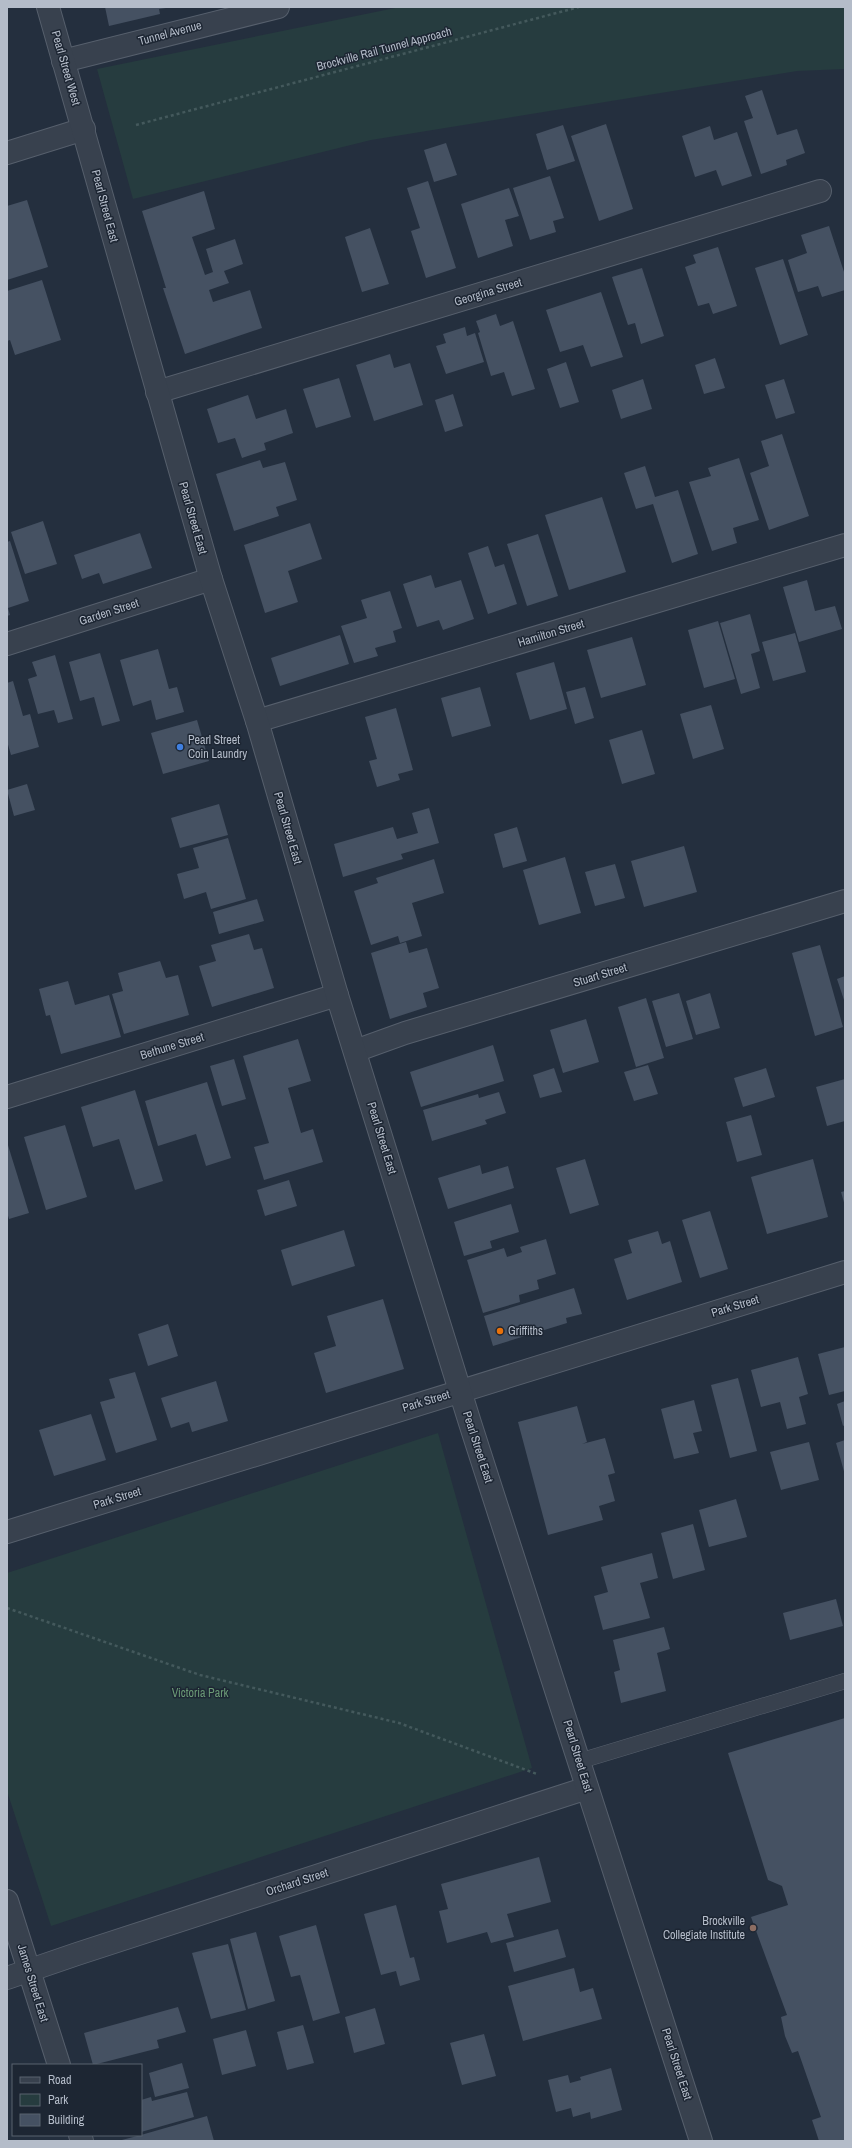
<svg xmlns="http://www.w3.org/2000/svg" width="852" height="2148" viewBox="0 0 852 2148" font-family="'Archivo Narrow',sans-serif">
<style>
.green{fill:#263c3f}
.building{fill:#455162}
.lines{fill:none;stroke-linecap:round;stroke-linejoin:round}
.service-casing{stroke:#565f6c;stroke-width:16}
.minor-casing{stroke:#565f6c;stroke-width:24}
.tertiary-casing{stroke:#565f6c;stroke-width:24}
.path{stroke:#44595c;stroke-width:2.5;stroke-dasharray:3 3;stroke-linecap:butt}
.service{stroke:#38414e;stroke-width:15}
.minor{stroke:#38414e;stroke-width:22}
.tertiary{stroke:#38414e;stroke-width:22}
.shop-dot{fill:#3f7fe0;stroke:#1d2633;stroke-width:1.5}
.food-dot{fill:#e8710a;stroke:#1d2633;stroke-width:1.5}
.education-dot{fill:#8d6e63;stroke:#1d2633;stroke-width:1.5}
.labels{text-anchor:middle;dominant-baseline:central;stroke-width:3;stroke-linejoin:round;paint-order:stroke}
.street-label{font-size:12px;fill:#b4bcc9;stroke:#1d2633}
.poi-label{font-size:12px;fill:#b4bcc9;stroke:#1d2633;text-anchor:start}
.park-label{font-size:12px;fill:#6b9a76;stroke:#1d2633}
</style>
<rect width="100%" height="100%" fill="#242f3e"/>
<!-- green -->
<g class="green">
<path d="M400,7H845V69L797,71L371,140L133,199L97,69Z"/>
<path d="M438,1433L532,1768L51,1926L7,1791V1573Z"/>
</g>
<!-- building -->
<g class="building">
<path d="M105,7H166V8L159,9L160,14L109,26Z"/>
<path d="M762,90L777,135L797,129L805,153L786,160L787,165L761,174L744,121L753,118L745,96Z"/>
<path d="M606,124L633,209L599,221L571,136Z"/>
<path d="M563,125L575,161L547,170L536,134Z"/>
<path d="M710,126L714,140L737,132L752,176L722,186L716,170L695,177L682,136Z"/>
<path d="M446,143L457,175L434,182L424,150Z"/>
<path d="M550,176L564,218L553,221L556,232L530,240L513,188Z"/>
<path d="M428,181L456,268L426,278L411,231L420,228L407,188Z"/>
<path d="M509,188L519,216L505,220L513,246L478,258L461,204Z"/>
<path d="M204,191L215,229L192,237L205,275L213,272L206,249L235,239L243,264L224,271L229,283L209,290L213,302L250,290L262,328L185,354L163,288H166L142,211Z"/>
<path d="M27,200L48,267L7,280V206Z"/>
<path d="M829,226L845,275V290L822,297L818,286L798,292L788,260L807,253L801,235Z"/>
<path d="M370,228L389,284L362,292L345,237Z"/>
<path d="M718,247L737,306L713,314L709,303L698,306L685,267L696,263L693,255Z"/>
<path d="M783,259L808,335L780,345L755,268Z"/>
<path d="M642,268L664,336L641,344L635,323L628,325L612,277Z"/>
<path d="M42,280L61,340L15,355L10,340L7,341V291Z"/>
<path d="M601,292L623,357L591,367L583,345L560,352L546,310Z"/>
<path d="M496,314L500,326L513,321L535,389L512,396L504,372L491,376L478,333L480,332L476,321Z"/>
<path d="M465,327L467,336L475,333L484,362L446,374L436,346L446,343L443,334Z"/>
<path d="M390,354L394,368L410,363L423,405L374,421L356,365Z"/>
<path d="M715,358L725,388L704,394L695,365Z"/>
<path d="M566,362L579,402L560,408L547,369Z"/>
<path d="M339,378L351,417L316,428L303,389Z"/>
<path d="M643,379L652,409L621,419L612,390Z"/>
<path d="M784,379L795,413L776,419L765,385Z"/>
<path d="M453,394L463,426L445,432L435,400Z"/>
<path d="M248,395L256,419L286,409L293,433L264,443L266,450L242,458L235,438L218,443L207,409Z"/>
<path d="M782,434L809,516L769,530L750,473L769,466L761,441Z"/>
<path d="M739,458L759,520L733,528L737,543L712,551L689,482L711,476L708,468Z"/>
<path d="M260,460L263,468L285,462L297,500L276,507L279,516L234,531L216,474Z"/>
<path d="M645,466L655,497L678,490L698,554L672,563L653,504L636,509L624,473Z"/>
<path d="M602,497L626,572L569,590L545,515Z"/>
<path d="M43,521L57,564L25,574L11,532Z"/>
<path d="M310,523L322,559L288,571L298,602L265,613L244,545Z"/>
<path d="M140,533L152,568L103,584L99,573L82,579L74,555Z"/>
<path d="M538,534L558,596L527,606L507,544Z"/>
<path d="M10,541L29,601L8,608L10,615L7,616V542Z"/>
<path d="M488,546L495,567L504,564L517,604L488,614L468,553Z"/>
<path d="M431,575L435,588L461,580L474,619L443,630L439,620L417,627L403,584Z"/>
<path d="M807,580L815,611L835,606L842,629L799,642L783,587Z"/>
<path d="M390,591L402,628L393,631L396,642L375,648L378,656L354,663L341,626L367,618L361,600Z"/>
<path d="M750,614L760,651L751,654L760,688L741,694L720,623Z"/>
<path d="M718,621L735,679L704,688L688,630Z"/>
<path d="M795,633L806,672L773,681L762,642Z"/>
<path d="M340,635L349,664L280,686L271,658Z"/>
<path d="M632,637L646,685L601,698L587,650Z"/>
<path d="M158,649L169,689L177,687L184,712L156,720L151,700L133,706L120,660Z"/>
<path d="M100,653L120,721L102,726L94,697L80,701L69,662Z"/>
<path d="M55,655L73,719L58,723L54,710L38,714L28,679L37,676L32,662Z"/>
<path d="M554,662L567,709L530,720L516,673Z"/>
<path d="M13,681L23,716L30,714L39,747L11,755L7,741V683Z"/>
<path d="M480,687L491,726L452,737L441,698Z"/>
<path d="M585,687L594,718L575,724L566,692Z"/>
<path d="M711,705L724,749L693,759L680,714Z"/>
<path d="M396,708L413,770L398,774L400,780L377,787L369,761L377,759L365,717Z"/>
<path d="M197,720L209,761L163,774L151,733Z"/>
<path d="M642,730L655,774L622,784L609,740Z"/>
<path d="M27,784L35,810L14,816L7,790Z"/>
<path d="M219,804L228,835L180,848L171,818Z"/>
<path d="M429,808L439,843L401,854L403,859L343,877L334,844L393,827L397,839L418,833L412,813Z"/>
<path d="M517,827L527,861L503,868L494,834Z"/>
<path d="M228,838L246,899L211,909L206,892L184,899L177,874L199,868L193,848Z"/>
<path d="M684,846L697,892L644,907L631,861Z"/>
<path d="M565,857L581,913L539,925L523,870Z"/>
<path d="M434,859L444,893L412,903L422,936L400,943L398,936L371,945L354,891L378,883L376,878Z"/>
<path d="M615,864L625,898L595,906L585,872Z"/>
<path d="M257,899L264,921L219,934L213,912Z"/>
<path d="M249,934L254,950L262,948L274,988L212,1007L199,966L216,961L211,945Z"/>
<path d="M406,942L409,953L427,948L439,988L423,993L427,1007L390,1019L371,953Z"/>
<path d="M820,945L843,1027L815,1036L792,953Z"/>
<path d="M160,961L166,978L178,975L189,1015L124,1034L112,994L123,991L118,973Z"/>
<path d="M845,976V1003L837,979Z"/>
<path d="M68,981L75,1005L109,995L121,1037L61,1054L50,1015L46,1016L39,989Z"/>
<path d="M679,993L693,1039L666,1047L652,1001Z"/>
<path d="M710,993L720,1028L696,1035L686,1001Z"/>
<path d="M646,998L664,1058L636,1067L618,1007Z"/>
<path d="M586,1019L599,1062L563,1073L550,1030Z"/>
<path d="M298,1039L311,1081L288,1088L301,1133L313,1129L323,1162L264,1180L254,1147L269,1143L243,1056Z"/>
<path d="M493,1045L504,1081L421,1107L410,1072Z"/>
<path d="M234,1059L246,1099L222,1106L210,1066Z"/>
<path d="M648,1065L658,1094L634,1101L624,1072Z"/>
<path d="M554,1068L562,1092L540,1098L533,1075Z"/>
<path d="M766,1068L775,1097L743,1107L734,1078Z"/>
<path d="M845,1079V1121L827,1126L816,1087Z"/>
<path d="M207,1082L231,1158L206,1166L196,1134L158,1146L145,1101Z"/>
<path d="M135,1090L163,1181L135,1190L119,1139L93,1147L81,1107Z"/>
<path d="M499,1092L506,1113L485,1120L487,1124L432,1141L423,1110L478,1094L479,1098Z"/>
<path d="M751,1115L762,1155L737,1162L726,1122Z"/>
<path d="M65,1125L87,1197L46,1210L24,1137Z"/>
<path d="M7,1142L29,1213L9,1219L7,1212Z"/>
<path d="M585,1159L599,1205L570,1214L556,1168Z"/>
<path d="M813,1159L828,1217L767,1234L751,1177Z"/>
<path d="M480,1165L482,1174L508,1166L514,1188L448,1209L438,1178Z"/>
<path d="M289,1180L297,1206L265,1216L257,1190Z"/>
<path d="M845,1191V1206L841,1192Z"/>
<path d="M511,1204L519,1232L490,1241L492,1248L464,1256L454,1222Z"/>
<path d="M710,1211L728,1269L700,1278L682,1220Z"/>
<path d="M344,1230L355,1266L292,1286L281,1250Z"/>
<path d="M658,1231L662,1244L670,1241L682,1282L627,1300L614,1259L632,1253L628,1240Z"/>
<path d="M546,1239L556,1274L537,1280L539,1289L519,1295L520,1302L483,1313L467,1260L504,1248L507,1257L522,1252L520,1247Z"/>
<path d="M574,1288L582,1314L566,1318L567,1323L493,1346L484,1316Z"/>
<path d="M383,1299L404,1369L326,1393L314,1353L336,1346L327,1316Z"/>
<path d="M168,1324L178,1356L148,1366L138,1334Z"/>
<path d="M845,1347V1391L829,1395L818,1354Z"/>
<path d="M798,1357L808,1394L799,1397L806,1424L787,1429L780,1402L761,1407L751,1370Z"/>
<path d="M135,1372L157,1440L116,1453L100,1402L115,1398L109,1379Z"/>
<path d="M738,1378L757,1451L730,1458L711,1385Z"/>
<path d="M216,1381L228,1421L192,1432L189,1422L171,1428L161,1398Z"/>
<path d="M694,1400L702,1431L693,1433L699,1453L674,1459L661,1409Z"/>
<path d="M845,1401V1425L843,1426L837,1404Z"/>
<path d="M577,1406L587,1442L582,1444L605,1438L615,1473L608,1475L615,1501L599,1506L603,1520L548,1535L518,1422Z"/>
<path d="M91,1414L106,1460L54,1476L39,1430Z"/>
<path d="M845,1440V1475L836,1443Z"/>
<path d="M809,1442L819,1480L781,1490L770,1452Z"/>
<path d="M736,1499L747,1537L709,1547L699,1510Z"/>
<path d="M693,1524L705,1570L673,1579L661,1533Z"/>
<path d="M652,1553L658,1578L640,1583L650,1618L603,1630L594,1596L608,1592L601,1567Z"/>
<path d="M836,1599L843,1626L790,1640L783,1613Z"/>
<path d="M664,1627L670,1649L657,1653L666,1691L621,1703L614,1672L620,1670L613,1640Z"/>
<path d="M845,1718V2141H819L812,2120L821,2117L798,2051L792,2053L785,2036L781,2017L787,2015L751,1917L788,1905L782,1886L768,1880L728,1753Z"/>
<path d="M539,1857L551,1902L507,1914L514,1937L491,1943L487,1932L447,1943L439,1911L448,1909L441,1884Z"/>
<path d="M396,1905L410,1958L414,1957L420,1980L400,1986L396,1971L381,1975L364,1914Z"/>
<path d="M316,1925L340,2013L313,2021L300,1975L291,1977L279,1936Z"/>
<path d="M558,1929L566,1957L514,1972L506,1943Z"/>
<path d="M256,1932L275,2001L248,2009L230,1939Z"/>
<path d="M228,1944L246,2010L211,2019L192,1953Z"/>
<path d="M574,1968L580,1992L593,1988L602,2019L523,2041L508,1986Z"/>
<path d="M178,2007L186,2032L157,2040L159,2048L93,2065L84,2033Z"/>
<path d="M375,2008L385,2044L354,2053L345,2017Z"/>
<path d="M303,2025L314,2063L287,2070L277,2032Z"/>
<path d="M246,2030L256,2066L222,2075L213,2039Z"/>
<path d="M484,2034L496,2076L462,2085L450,2043Z"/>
<path d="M182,2063L189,2088L155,2097L149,2073Z"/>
<path d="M611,2068L622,2110L591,2119L590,2112L573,2117L571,2108L556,2112L548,2080L568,2075L570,2083L581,2080L580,2077Z"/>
<path d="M187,2092L194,2117L141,2132V2100L151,2097L152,2101Z"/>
<path d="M207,2116L214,2141H118L141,2135Z"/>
</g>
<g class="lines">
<defs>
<path id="service" d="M580,1761L845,1681"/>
<g id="minor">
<path d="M63,61L278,7"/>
<path d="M7,153L84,129"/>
<path d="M157,392L820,191"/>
<path d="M7,644L211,579"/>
<path d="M257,721L845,545"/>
<path d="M355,1051L405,1033L845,901"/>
<path d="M7,1097L337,995"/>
<path d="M7,1532L845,1272"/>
<path d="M7,1901L59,2065"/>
<path d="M7,1978L77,1954L587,1788"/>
<path d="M80,2135L82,2141"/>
</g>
<path id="tertiary" d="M48,7L211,579L257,721L337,995L470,1423L701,2141"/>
</defs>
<!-- service casing -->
<use href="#service" class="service-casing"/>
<!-- minor casing -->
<use href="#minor" class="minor-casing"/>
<!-- tertiary casing -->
<use href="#tertiary" class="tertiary-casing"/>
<!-- path -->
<g class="path">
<path d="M136,125L579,7"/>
<path d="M7,1608L200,1675L399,1723L537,1774"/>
</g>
<!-- service -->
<use href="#service" class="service"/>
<!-- minor -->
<use href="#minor" class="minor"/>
<!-- tertiary -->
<use href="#tertiary" class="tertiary"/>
</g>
<!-- markers -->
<circle class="shop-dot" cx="180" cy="747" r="4"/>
<circle class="food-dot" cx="500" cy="1331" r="4"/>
<circle class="education-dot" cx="753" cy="1928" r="4"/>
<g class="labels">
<!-- street labels -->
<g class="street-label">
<text transform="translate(170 33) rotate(-15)">Tunnel Avenue</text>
<text transform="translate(384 49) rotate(-15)">Brockville Rail Tunnel Approach</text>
<text transform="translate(66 68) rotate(74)">Pearl Street West</text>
<text transform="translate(105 206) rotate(75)">Pearl Street East</text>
<text transform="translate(488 292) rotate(-17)">Georgina Street</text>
<text transform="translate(193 518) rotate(74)">Pearl Street East</text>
<text transform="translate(109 612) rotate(-18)">Garden Street</text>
<text transform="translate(551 633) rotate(-17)">Hamilton Street</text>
<text transform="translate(288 828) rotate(74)">Pearl Street East</text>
<text transform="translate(600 975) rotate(-17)">Stuart Street</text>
<text transform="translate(172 1046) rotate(-17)">Bethune Street</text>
<text transform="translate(382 1138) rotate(73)">Pearl Street East</text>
<text transform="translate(735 1306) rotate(-17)">Park Street</text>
<text transform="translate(426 1401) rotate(-17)">Park Street</text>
<text transform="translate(478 1447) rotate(72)">Pearl Street East</text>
<text transform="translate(117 1498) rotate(-17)">Park Street</text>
<text transform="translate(578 1756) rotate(73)">Pearl Street East</text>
<text transform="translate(297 1882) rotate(-18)">Orchard Street</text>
<text transform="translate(33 1983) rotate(73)">James Street East</text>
<text transform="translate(677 2064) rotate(72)">Pearl Street East</text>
</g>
<!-- poi labels -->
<g class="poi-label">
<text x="188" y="740">Pearl Street<tspan x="188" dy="14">Coin Laundry</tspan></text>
<text x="508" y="1331">Griffiths</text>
<text x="745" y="1921" text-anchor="end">Brockville<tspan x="745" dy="14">Collegiate Institute</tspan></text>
</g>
<!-- park labels -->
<g class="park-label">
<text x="200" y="1693">Victoria Park</text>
</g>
</g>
<!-- border -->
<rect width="852" height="2148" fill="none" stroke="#b4bcc9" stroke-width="16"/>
<!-- legend -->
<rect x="12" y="2064" width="130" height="72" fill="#1d2633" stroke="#59626f"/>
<rect x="20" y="2077" width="20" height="6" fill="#38414e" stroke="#59626f"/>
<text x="48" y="2084" font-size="12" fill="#b4bcc9">Road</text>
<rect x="20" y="2094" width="20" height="12" fill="#263c3f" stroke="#59626f"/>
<text x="48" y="2104" font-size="12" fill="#b4bcc9">Park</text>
<rect x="20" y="2114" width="20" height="12" fill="#455162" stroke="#59626f"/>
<text x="48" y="2124" font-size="12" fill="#b4bcc9">Building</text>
</svg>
